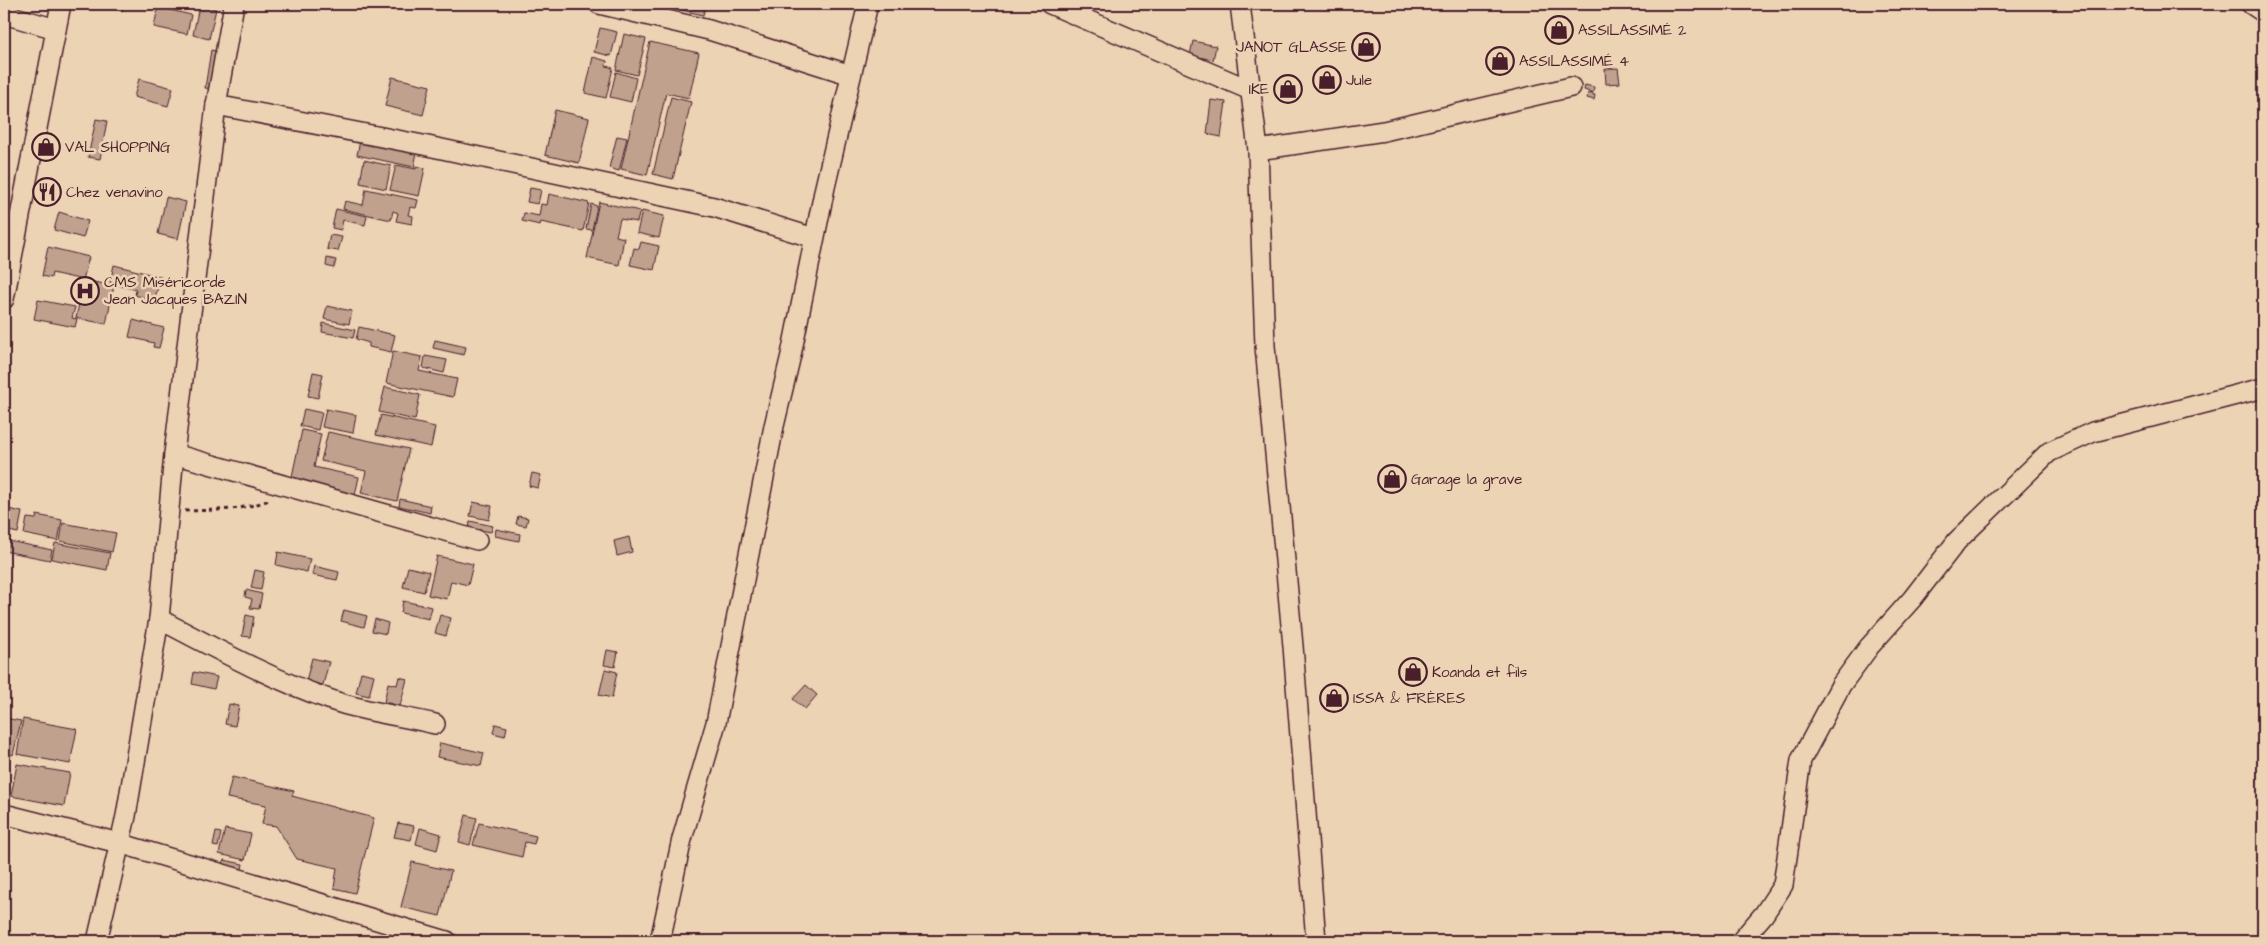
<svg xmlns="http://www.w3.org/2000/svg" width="2267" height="945" viewBox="0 0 2267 945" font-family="'Architects Daughter',sans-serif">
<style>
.building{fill:#bfa18e;stroke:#4a1f2b}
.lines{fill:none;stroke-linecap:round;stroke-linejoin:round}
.minor-casing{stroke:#4a1f2b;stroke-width:22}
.path{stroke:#4a1f2b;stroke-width:3;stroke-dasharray:4 4;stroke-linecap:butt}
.minor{stroke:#ecd3b4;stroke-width:19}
.labels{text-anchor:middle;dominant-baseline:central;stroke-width:5;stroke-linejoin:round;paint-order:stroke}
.poi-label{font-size:15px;fill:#4a1f2b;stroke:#ecd3b4;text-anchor:start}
</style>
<rect width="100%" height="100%" fill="#ecd3b4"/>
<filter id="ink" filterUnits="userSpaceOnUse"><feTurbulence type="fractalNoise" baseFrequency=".02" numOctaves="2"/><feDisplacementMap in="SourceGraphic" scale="10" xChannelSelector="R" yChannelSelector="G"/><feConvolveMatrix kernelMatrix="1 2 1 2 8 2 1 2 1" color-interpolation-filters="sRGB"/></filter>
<g filter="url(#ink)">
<!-- building -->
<g class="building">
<path d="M106,4H124L122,11L105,6Z"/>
<path d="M655,4H706L703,15Z"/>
<path d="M199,6L216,9L209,39L193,35Z"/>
<path d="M158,7L191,15L187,34L154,27Z"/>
<path d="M600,28L617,32L611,56L594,52Z"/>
<path d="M624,34L646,39L637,75L616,70Z"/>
<path d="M1193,41L1216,46L1213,60L1190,55Z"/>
<path d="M650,42L699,53L689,98L666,93L647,175L621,169Z"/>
<path d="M211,50L220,52L214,89L205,88Z"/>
<path d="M593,57L607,61L606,66L613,68L606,98L585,93Z"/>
<path d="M1618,68L1620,83L1606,84L1605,69Z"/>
<path d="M616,72L636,78L631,102L610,97Z"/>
<path d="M392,77L430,86L423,115L385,106Z"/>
<path d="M139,79L173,88L168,106L134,97Z"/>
<path d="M1585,85L1594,87L1593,93L1584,90Z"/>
<path d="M1588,93L1595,95L1594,100L1587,98Z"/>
<path d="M671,97L691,102L673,179L653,174Z"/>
<path d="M1211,100L1226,102L1221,137L1207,134Z"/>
<path d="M555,110L589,118L579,163L545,155Z"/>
<path d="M96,119L107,121L100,159L88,157Z"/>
<path d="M361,136L418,148L414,167L357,155Z"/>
<path d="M617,136L627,138L619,171L609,168Z"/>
<path d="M364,160L391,166L386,189L360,183Z"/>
<path d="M396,165L416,169V166L425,168L419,196L390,190Z"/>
<path d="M530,188L541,190L538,204L527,202Z"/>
<path d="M366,189L418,200L416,208L410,207L408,215L413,216L412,224L396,221L398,213L393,211L391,220L343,209L345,201L363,205Z"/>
<path d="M549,194L589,203L583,231L541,222L540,225L522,221L524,213L539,216L541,204L547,205Z"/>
<path d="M166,197L186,202L178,239L158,234Z"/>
<path d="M599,202L640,211L637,222L620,219L616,236L624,238L619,265L587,258Z"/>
<path d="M591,204L597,206L592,230L586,229Z"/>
<path d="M336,209L367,216L365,225L343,220L341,230L332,228Z"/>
<path d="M642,211L664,216L659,238L637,233Z"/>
<path d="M59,212L88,221L83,238L54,230Z"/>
<path d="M330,235L342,237L338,251L327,249Z"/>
<path d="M641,242L659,246L654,270L630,265L634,248L639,249Z"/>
<path d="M48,247L89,257L83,280L52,273L51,278L42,276Z"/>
<path d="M327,258L336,260L334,268L326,266Z"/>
<path d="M114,265L161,277L154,301L135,295L136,290L110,283Z"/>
<path d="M84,280L114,286L106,324L76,318Z"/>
<path d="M38,300L75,307L72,318L77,319L75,327L34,319Z"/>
<path d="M327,306L352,311L349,324L324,319Z"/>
<path d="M133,320L164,328L159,348L153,347L154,343L129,337Z"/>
<path d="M323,323L355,330L353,338L322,332Z"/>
<path d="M359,327L395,335L391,352L369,347V343L356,339Z"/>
<path d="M435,340L466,347L464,355L433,348Z"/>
<path d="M393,351L422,357L419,371L457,379L453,397L386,383Z"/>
<path d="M425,356L447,360L444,373L423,368Z"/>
<path d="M313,372L323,374L318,398L308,396Z"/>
<path d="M385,387L420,395L415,420L379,412Z"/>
<path d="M304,409L322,413L318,430L300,426Z"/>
<path d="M326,409L356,415L353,433L322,427Z"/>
<path d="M381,415L435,427L431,447L376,435Z"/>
<path d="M302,430L321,434L314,467L359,477L355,495L291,481Z"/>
<path d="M328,432L409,449L397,501L361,493L366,471L321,461Z"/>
<path d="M532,473L541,475L538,488L529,486Z"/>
<path d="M400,499L431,506L430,513L399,506Z"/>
<path d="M473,502L492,506L489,520L470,516Z"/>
<path d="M4,508L22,512L18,533L4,530Z"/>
<path d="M37,515L62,520L58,541L24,534L27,518L36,519Z"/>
<path d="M518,516L528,518L526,526L516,524Z"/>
<path d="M470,521L493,526L491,532L469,528Z"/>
<path d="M63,523L116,533L112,552L60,541Z"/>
<path d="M496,529L520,534L519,541L495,536Z"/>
<path d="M629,537L632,552L617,556L614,541Z"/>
<path d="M4,540L52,550L50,560L4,551Z"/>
<path d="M55,543L110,553L107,570L52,559Z"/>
<path d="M278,552L310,559L307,572L276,565Z"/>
<path d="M437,556L473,564L468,585L451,581L447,599L428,595Z"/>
<path d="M314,566L339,572L337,580L312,575Z"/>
<path d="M408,567L429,572L424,592L403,587Z"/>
<path d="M255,570L264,572L261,590L251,588Z"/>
<path d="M246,590L262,594L259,609L250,608L252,599L245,597Z"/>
<path d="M403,601L432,607L429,619L401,613Z"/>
<path d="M344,610L367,616L364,627L341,621Z"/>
<path d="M246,615L254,617L250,637L242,636Z"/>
<path d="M440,615L451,618L446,636L435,633Z"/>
<path d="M375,619L388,623L386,634L372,631Z"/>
<path d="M607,650L618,652L615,667L604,665Z"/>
<path d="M312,658L329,662L323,685L306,681Z"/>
<path d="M605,669L617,672L612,698L599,695Z"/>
<path d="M194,672L217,677L214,689L192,684Z"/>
<path d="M361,672L374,675L369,696L356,693Z"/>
<path d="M399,677L407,679L400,706L384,702L388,683L397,685Z"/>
<path d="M806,685L817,695L805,709L793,699Z"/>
<path d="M229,704L239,706L235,726L225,724Z"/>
<path d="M4,718L21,721L13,755L4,752Z"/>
<path d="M23,719L77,729L70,764L17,754Z"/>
<path d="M495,724L507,727L505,736L493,733Z"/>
<path d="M440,743L484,753L481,766L437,757Z"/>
<path d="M17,764L70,773L64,806L11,796Z"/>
<path d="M232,777L294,791L292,796L374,818L355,893L334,888L337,868L297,859L276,826L262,824L266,805L227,798Z"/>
<path d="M466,815L477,818L470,845L459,842Z"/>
<path d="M398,823L414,826L411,840L394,837Z"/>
<path d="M479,823L536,836L534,844L525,842L522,857L473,845Z"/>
<path d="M420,828L441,834L437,850L416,844Z"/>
<path d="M225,829L251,834L245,860L219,854Z"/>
<path d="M216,832L221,833L218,847L213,846Z"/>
<path d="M224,860L243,864L241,874L222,870Z"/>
<path d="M412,862L451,871L440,916L401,907Z"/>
<path d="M325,936L334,938L333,941H324Z"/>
<path d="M8,937L29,941H8Z"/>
</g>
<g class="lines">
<defs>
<g id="minor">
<path d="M599,4L709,30L851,75"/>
<path d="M1050,4L1250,90"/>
<path d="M1240,4L1258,150L1265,346L1293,646L1316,941"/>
<path d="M2251,4L2263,12"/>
<path d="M4,14L56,29"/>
<path d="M216,105L423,145L714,207L814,238"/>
<path d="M1258,150L1384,131L1571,87"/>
<path d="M4,299L61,4"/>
<path d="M174,454L477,540"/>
<path d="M159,619C216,649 273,680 334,701C366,712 402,716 435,724"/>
<path d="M4,814L119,843L447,941"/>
<path d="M97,941L126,816L159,619L174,454L216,105L234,4"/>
<path d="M660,941L682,839L716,723L774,426L791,355L825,187L868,4"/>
<path d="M1741,941L1764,914L1783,885L1801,760L1841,685L1869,647L1912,599L1957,541L2049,452L2093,432L2263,388"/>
</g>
</defs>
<!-- minor casing -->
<use href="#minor" class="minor-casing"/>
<!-- path -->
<path class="path" d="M185,511C214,510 242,511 269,500"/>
<!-- minor -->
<use href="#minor" class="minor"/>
</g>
</g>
<!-- icons -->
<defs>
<symbol id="shop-ring" viewBox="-11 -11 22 22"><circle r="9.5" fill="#ecd3b4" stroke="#4a1f2b" stroke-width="1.5"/><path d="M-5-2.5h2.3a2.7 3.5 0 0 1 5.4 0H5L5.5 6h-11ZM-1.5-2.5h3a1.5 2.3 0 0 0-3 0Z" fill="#4a1f2b"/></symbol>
<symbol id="restaurant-ring" viewBox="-11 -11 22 22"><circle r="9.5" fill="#ecd3b4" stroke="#4a1f2b" stroke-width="1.5"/><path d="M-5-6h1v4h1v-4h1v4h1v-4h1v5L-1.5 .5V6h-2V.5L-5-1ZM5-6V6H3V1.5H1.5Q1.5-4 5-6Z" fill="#4a1f2b"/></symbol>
<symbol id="hospital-ring" viewBox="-11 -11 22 22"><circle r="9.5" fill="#ecd3b4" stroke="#4a1f2b" stroke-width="1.5"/><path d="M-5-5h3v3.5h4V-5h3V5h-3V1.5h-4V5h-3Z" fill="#4a1f2b"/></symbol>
</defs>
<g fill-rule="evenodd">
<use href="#shop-ring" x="1543" y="14" width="32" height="32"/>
<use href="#shop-ring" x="1350" y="31" width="32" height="32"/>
<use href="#shop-ring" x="1484" y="45" width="32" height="32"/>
<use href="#shop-ring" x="1311" y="64" width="32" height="32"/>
<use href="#shop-ring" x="1272" y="73" width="32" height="32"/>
<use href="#shop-ring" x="30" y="131" width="32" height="32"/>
<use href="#restaurant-ring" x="31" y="176" width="32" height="32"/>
<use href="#hospital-ring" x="69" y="275" width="32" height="32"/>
<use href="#shop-ring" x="1376" y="463" width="32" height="32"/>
<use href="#shop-ring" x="1397" y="656" width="32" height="32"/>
<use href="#shop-ring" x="1318" y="682" width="32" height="32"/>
</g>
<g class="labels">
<!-- poi labels -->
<g class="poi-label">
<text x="1578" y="30">ASSILASSIMÉ 2</text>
<text x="1347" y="47" text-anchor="end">JANOT GLASSE</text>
<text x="1519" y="61">ASSILASSIMÉ 4</text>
<text x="1346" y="80">Jule</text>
<text x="1269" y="89" text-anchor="end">IKE</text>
<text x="65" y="147">VAL SHOPPING</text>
<text x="66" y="192">Chez venavino</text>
<text x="104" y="282">CMS Miséricorde<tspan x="104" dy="17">Jean Jacques BAZIN</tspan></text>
<text x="1411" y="479">Garage la grave</text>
<text x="1432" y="672">Koanda et fils</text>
<text x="1353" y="698">ISSA &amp; FRÈRES</text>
</g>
</g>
<!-- margin -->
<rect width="2267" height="945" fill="none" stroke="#ecd3b4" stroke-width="20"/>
<rect x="10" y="10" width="2247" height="925" fill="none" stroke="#4a1f2b" stroke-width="2" filter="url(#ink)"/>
</svg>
